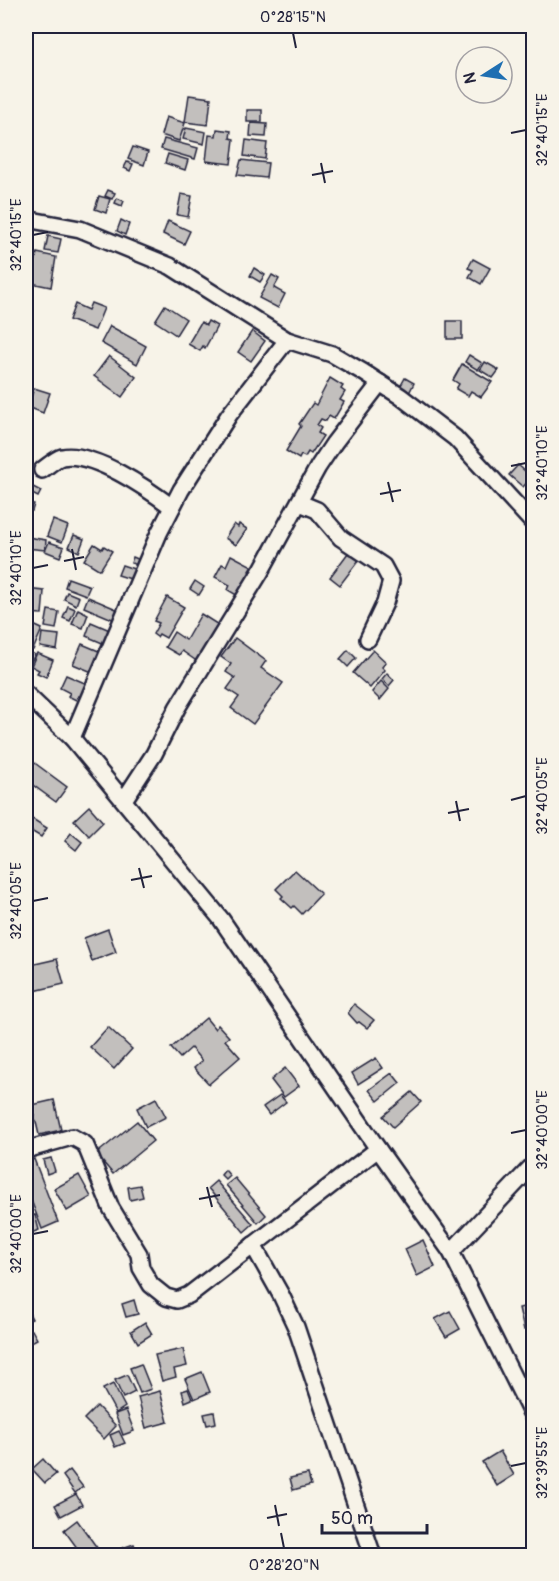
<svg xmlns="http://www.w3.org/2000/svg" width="559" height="1581" viewBox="0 0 559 1581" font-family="Pangolin,sans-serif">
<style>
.building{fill:#c2bfbd;stroke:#22223b;stroke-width:1.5}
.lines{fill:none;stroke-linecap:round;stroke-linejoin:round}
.minor-casing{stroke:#22223b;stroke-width:20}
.minor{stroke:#f7f3e8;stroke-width:15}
.ticks{fill:none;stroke:#22223b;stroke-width:2}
.neatline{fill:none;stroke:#22223b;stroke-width:2}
.ticks-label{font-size:15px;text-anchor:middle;fill:#22223b}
</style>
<rect width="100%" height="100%" fill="#f7f3e8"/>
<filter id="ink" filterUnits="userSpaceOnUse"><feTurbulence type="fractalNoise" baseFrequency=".0167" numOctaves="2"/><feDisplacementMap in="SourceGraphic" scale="12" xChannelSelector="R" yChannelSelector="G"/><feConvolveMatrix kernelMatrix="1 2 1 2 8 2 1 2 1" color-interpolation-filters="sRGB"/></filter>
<g filter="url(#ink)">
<!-- building -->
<g class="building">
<path d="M189,95L211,98L208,125L185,122Z"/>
<rect x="247" y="110" width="15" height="12"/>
<path d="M166,117L185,123L179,141L161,135Z"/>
<path d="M251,123L267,124L266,137L250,136Z"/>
<path d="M186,128L206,132L204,144L183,139Z"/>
<path d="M217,129L231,131L230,138L234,139L231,164L206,161L209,135L216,136Z"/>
<path d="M164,139L198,148L195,159L161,149Z"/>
<path d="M246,140L267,143L265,159L244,156Z"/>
<path d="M133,147L148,152L144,165L128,159Z"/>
<path d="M168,154L188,160L185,170L165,163Z"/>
<path d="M241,160L268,163L266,178L237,175Z"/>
<path d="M127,162L133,164L130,171L124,168Z"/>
<path d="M108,190L115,193L112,199L105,196Z"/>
<path d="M181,194L192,196L188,217L177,215Z"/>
<path d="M99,196L110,199L106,213L95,209Z"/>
<path d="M117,198L124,201L122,206L115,203Z"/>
<path d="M121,220L129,224L125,235L117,231Z"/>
<path d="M168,221L190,231L184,244L163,234Z"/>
<path d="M48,236L61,239L58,253L45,251Z"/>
<path d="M37,253L56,257L51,287L31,283Z"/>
<path d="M473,259L490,268L481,284L469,277L473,270L468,268Z"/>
<path d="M254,268L265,275L260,282L250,276Z"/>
<path d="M272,275L279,279L274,288L285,294L278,308L259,298Z"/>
<path d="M91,303L104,308L95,330L69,320L75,304L88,310Z"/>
<path d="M165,305L186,319L176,335L155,321Z"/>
<path d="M208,321L217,326L205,348L203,346L200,351L188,344L201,322L206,325Z"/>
<rect x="447" y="321" width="15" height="18"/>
<path d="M110,326L146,346L137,364L101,343Z"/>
<path d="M252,331L265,341L251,361L238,352Z"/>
<path d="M469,355L482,363L478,370L465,362Z"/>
<path d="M109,356L136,377L122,397L94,376Z"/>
<path d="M485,362L499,370L493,378L480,370Z"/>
<path d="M462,364L492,382L481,397L471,391L468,396L456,389L459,384L453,380Z"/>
<path d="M330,378L343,386L341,389L345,392L340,400L344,402L334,419L329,416L326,421L321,419L317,425L321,428L318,433L323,436L311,454L308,452L305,457L301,455L299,459L286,451L301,426L299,424L313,403L316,405Z"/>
<path d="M405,378L414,383L409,393L400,387Z"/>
<path d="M34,388L50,393L43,413L28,407Z"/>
<path d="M518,465L532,477L523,487L509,475Z"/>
<path d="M33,487L41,491L38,497L30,493Z"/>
<path d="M534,496V509L527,504Z"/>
<path d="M29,503L34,504L32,511L27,509Z"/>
<path d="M53,520L68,526L62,542L47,536Z"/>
<path d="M234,524L238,527L239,524L247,529L236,545L225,538Z"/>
<path d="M74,535L84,539L79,552L69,547Z"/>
<path d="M27,537L46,540L45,550L26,548Z"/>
<path d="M49,542L64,547L60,557L45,551Z"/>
<path d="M94,544L102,549L104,546L112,551L100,570L84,560Z"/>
<path d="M348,553L359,560L340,585L330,577Z"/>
<path d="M231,555L252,566L249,571L254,573L247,587L243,585L238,596L228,590L230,585L215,577L222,564L226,566Z"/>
<path d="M133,557L140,560L138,565L131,563Z"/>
<path d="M122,565L137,570L134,580L118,575Z"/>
<path d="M68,578L90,586L86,595L65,587Z"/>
<path d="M195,581L204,587L199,595L190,589Z"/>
<path d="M26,589L44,591L42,614L26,613Z"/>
<path d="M67,592L79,597L76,605L64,599Z"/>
<path d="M88,597L121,611L117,621L84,607Z"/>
<path d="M167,597L184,607L166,638L159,634L157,637L153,634L159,623L154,621Z"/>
<path d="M68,606L75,609L70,621L63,618Z"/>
<path d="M78,609L88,614L83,628L72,624Z"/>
<path d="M48,610L59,612L56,629L45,627Z"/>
<path d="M201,614L220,626L198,662L182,651L179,655L165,647L174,632L186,640Z"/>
<path d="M91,622L112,631L107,645L86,636Z"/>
<path d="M29,623L42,629L33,650L26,647V630Z"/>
<path d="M42,633L59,635L57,650L40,647Z"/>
<path d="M235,638L266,661L261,668L283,683L253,724L231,708L239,697L227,689L235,678L226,672L231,664L221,657Z"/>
<path d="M82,644L101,652L92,672L73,664Z"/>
<path d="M26,649L35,655L27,668H26Z"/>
<path d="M348,650L356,658L348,667L340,659Z"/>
<path d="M373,650L386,662L382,667L385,670L370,688L353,673Z"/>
<path d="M37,653L53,660L46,677L37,673L39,670L31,666Z"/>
<path d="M387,673L394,680L389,686L382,679Z"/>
<path d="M66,675L87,684L81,697L78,696L76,700L68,696L70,693L60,688Z"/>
<path d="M381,681L389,689L380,700L372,692Z"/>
<path d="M32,761L67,787L56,802L26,780V770Z"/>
<path d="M89,806L103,822L89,836L74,820Z"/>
<path d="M26,815L47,828L41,837L26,828Z"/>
<path d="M71,833L82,842L76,850L65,841Z"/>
<path d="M295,870L321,894L302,914L294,906L292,908L281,898L283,896L276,889Z"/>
<path d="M108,929L116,952L92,961L84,938Z"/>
<path d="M57,959L64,984L30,992L26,966Z"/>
<path d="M354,1004L374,1020L367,1028L359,1022L357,1023L348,1013Z"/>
<path d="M206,1018L215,1029L218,1025L229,1037L225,1040L240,1057L209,1084L194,1068L202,1061L191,1048L180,1058L171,1048Z"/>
<path d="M108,1027L132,1049L114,1069L90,1047Z"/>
<path d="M376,1058L383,1068L358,1084L352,1073Z"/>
<path d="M285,1068L299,1086L284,1097L271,1080Z"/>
<path d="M392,1073L400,1083L378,1101L369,1090Z"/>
<path d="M412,1092L421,1102L393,1127L383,1116Z"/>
<path d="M280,1095L286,1102L269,1115L263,1107Z"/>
<path d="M156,1098L166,1117L146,1127L137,1108Z"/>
<path d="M54,1100L61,1130L39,1135L32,1105Z"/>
<path d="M137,1121L153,1141L113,1174L96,1154Z"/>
<path d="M51,1158L55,1171L47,1174L43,1160Z"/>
<path d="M34,1159L58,1222L42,1229L26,1187V1162Z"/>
<path d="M225,1170L230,1176L226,1180L221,1175Z"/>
<path d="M79,1175L91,1197L67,1211L54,1189Z"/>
<path d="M235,1178L266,1215L258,1223L226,1185Z"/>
<path d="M216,1181L253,1224L244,1232L208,1188Z"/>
<path d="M140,1185L143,1197L130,1200L128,1187Z"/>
<path d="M35,1215L39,1230L28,1234L26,1217Z"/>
<path d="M423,1240L435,1267L417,1276L405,1249Z"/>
<path d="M134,1300L138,1314L126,1317L122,1304Z"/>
<path d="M532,1305L534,1327L524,1330L519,1308Z"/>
<path d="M26,1307L32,1319L26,1322Z"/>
<path d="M450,1311L460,1329L446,1337L435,1319Z"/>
<path d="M145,1322L152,1334L138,1343L131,1331Z"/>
<path d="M32,1330L37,1339L26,1345V1333Z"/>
<path d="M183,1349L187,1366L174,1369L176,1377L162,1381L155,1355Z"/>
<path d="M141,1364L151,1389L140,1393L130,1368Z"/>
<path d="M202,1372L210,1392L194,1399L185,1379Z"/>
<path d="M127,1375L135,1392L123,1398L115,1380Z"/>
<path d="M113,1384L125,1407L116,1413L103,1389Z"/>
<path d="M188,1389L192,1399L185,1402L182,1391Z"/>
<path d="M160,1391L168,1422L146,1428L138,1397Z"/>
<path d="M97,1406L116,1426L104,1439L84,1419Z"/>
<path d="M126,1410L134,1431L123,1435L115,1414Z"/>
<path d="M214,1412L216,1423L207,1425L204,1414Z"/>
<path d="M119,1431L125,1443L115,1447L110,1435Z"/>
<path d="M500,1451L514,1475L497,1486L482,1462Z"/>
<path d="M43,1459L56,1474L45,1483L32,1469Z"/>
<path d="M70,1470L83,1487L75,1493L63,1476Z"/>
<path d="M308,1474L311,1485L293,1490L290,1478Z"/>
<path d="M76,1494L82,1505L61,1516L55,1505Z"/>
<path d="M77,1520L103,1556H83L64,1530Z"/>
<path d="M134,1544L139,1556H113L111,1552Z"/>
</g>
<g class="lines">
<defs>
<g id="minor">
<path d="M26,219L80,229L170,266L287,340L332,354L363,372L400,396L455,438L534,524"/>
<path d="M42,470C48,466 55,459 62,457C93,451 148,489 172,507"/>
<path d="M300,503L317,510L341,538L383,566L391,581L385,603L368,639"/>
<path d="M26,694L72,738L221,919L378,1149L451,1252L534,1419"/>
<path d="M72,738L159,533L181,490L229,415L287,340"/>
<path d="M124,800L154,754L177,708L261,571L318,467L334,443L380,383"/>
<path d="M26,1150L72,1137L85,1144L88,1151L111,1208L139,1254L141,1268L151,1285L166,1297L177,1300L189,1295L378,1149"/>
<path d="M253,1245L281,1295L296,1327L373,1556"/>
<path d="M451,1252L534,1164"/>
</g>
</defs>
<!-- minor casing -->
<use href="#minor" class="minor-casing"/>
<!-- minor -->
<use href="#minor" class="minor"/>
</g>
</g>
<!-- ticks -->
<path class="ticks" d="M293,33L296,48M511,133L526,130M321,163L325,183M312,175L333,171M33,235L48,232M511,466L526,463M388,482L393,502M380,494L401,490M72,549L76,570M64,561L84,557M33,568L48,565M511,800L526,796M456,801L460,821M448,813L469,809M139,868L144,888M131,880L152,876M33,901L48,898M511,1133L526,1130M207,1187L212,1207M199,1199L220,1195M33,1234L48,1231M511,1466L526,1463M275,1505L279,1526M267,1518L287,1514M281,1533L284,1548"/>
<!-- margin -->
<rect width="559" height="1581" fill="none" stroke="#f7f3e8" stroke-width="66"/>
<!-- north arrow -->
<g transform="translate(484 75) rotate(258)"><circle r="28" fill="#f7f3e8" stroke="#a29fa3" stroke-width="1.5"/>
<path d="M0-4.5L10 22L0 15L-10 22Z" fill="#1f6fb2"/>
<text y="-9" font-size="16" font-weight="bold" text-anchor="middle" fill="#22223b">N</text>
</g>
<!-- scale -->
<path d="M322 1524v9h105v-9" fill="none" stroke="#22223b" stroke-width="3"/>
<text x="331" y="1524" font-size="18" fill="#22223b" stroke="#f7f3e8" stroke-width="4.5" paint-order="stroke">50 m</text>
<rect x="33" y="33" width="493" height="1515" class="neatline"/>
<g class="ticks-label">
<text x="293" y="22">0°28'15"N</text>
<text transform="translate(542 130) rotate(-90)" y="5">32°40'15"E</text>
<text transform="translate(16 235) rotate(-90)" y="5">32°40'15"E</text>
<text transform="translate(542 463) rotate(-90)" y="5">32°40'10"E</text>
<text transform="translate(16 568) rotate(-90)" y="5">32°40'10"E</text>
<text transform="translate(542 796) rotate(-90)" y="5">32°40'05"E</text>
<text transform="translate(16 901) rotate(-90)" y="5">32°40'05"E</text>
<text transform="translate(542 1130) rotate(-90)" y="5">32°40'00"E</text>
<text transform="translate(16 1234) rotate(-90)" y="5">32°40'00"E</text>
<text transform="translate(542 1463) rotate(-90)" y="5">32°39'55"E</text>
<text x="284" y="1570">0°28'20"N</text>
</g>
</svg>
